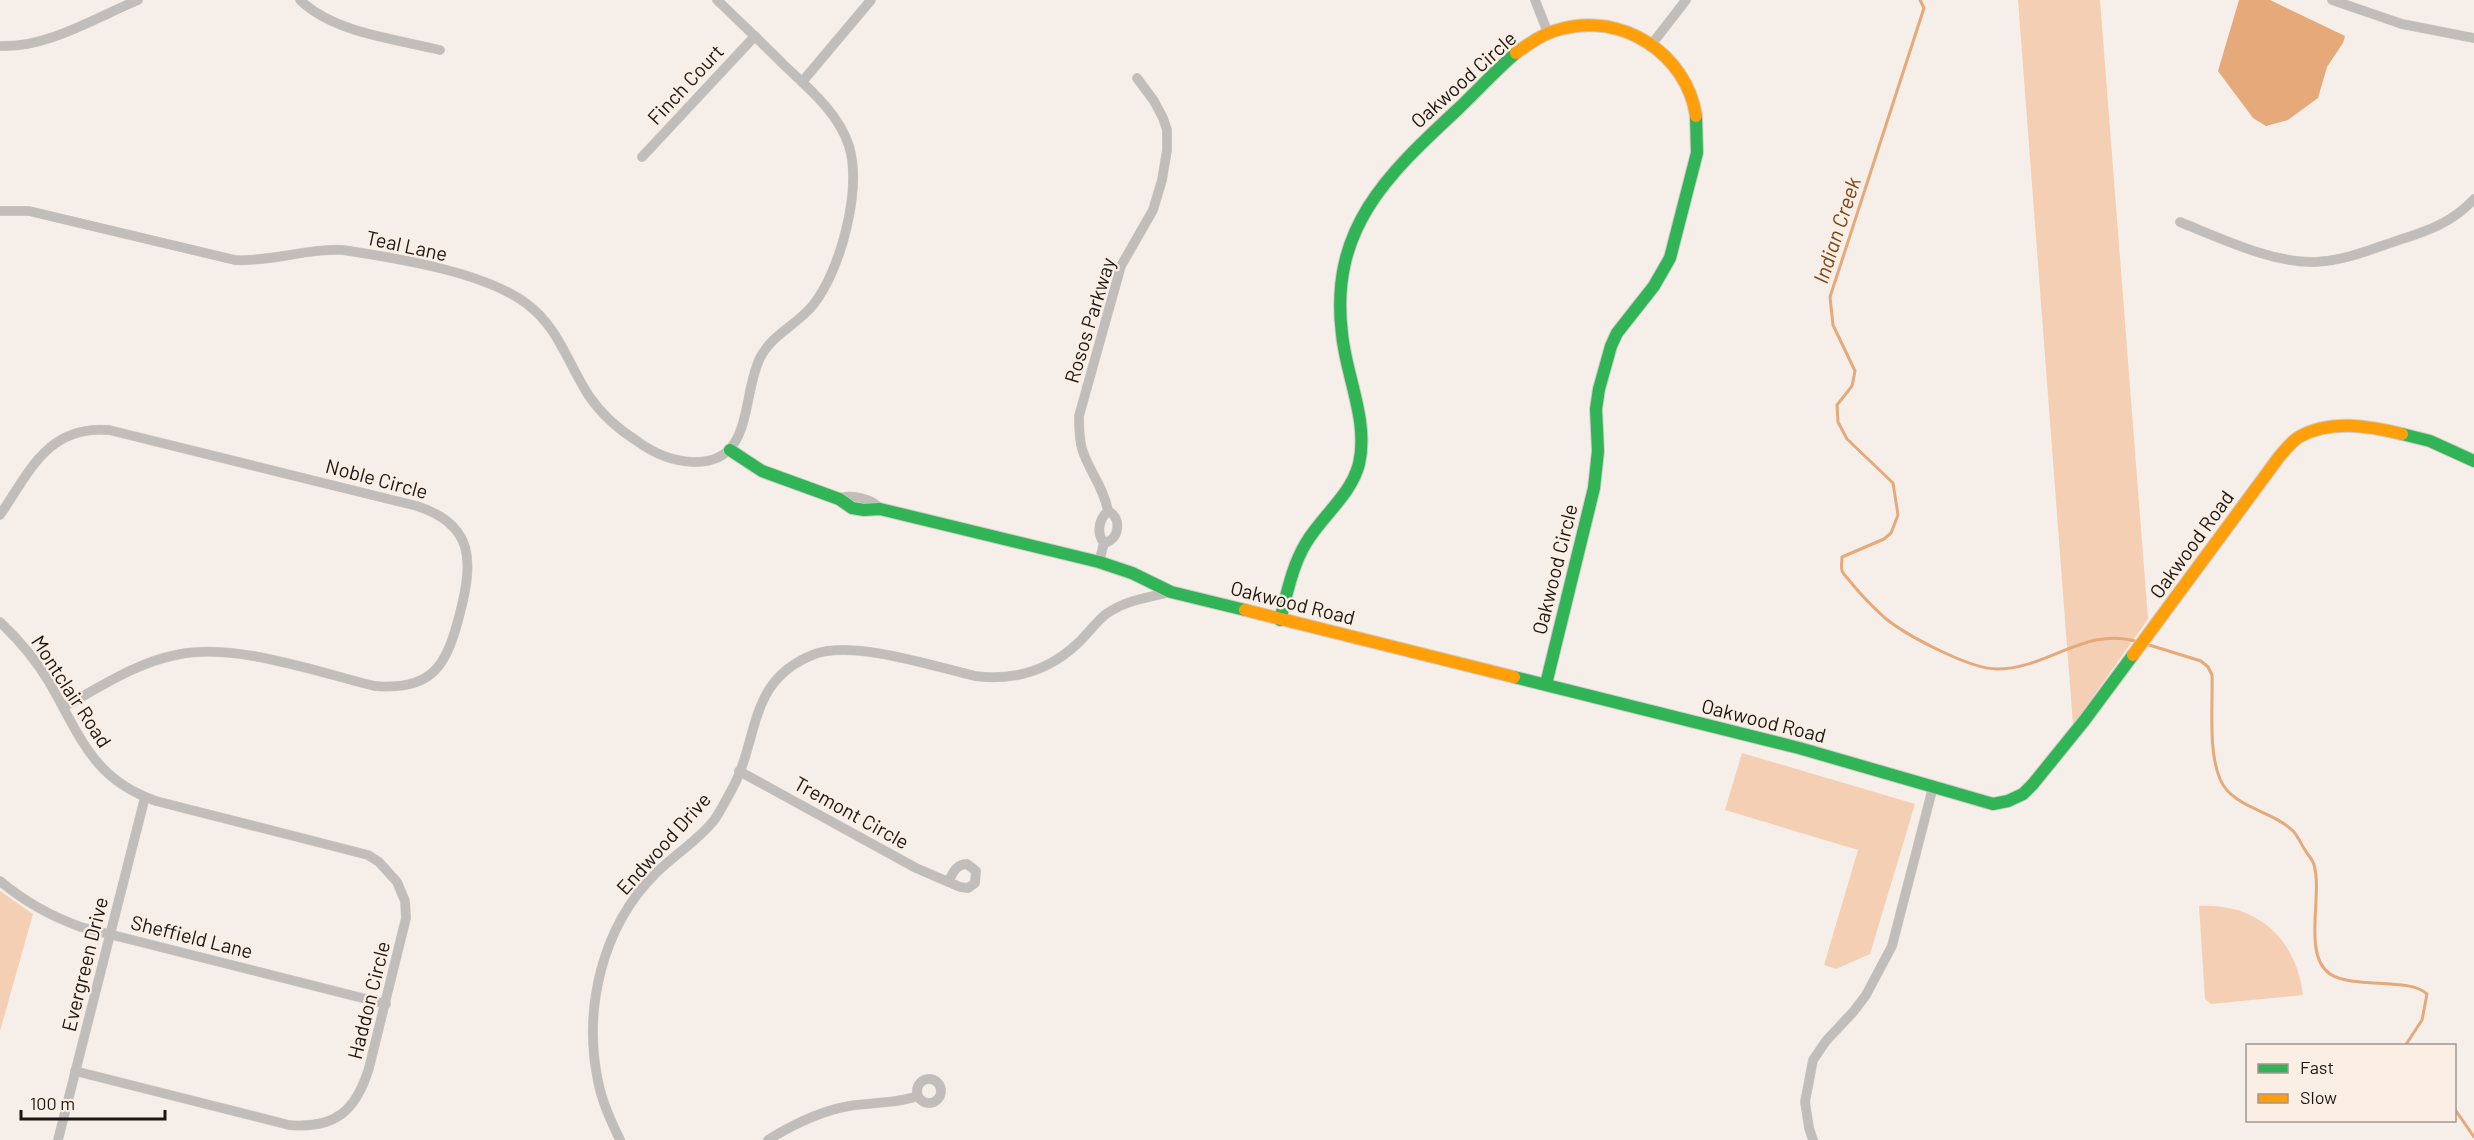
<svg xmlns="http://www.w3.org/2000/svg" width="2474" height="1140" viewBox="0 0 2474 1140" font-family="Barlow,sans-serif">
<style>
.green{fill:#f4cfb4}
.water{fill:#e5a97a}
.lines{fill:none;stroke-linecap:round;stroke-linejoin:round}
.stream{stroke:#e5a97a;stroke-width:3}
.street-casing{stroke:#d2ccc8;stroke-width:10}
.fast-casing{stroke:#d2ccc8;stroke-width:14}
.slow-casing{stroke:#d2ccc8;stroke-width:14}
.street{stroke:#c0bdba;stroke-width:9}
.fast{stroke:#30b455;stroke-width:12}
.slow{stroke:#ff9f0a;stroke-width:12}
.labels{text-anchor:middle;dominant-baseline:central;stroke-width:4.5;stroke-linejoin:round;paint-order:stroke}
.street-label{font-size:20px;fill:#1b1714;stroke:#fbeee4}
.water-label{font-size:21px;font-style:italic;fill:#7c4517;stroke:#fbeee4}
</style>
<rect width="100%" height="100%" fill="#f6efe9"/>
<!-- green -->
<g class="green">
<path d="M2018,0H2100L2148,619L2073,725Z"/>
<path d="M1742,753L1915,804L1870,954L1836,969L1824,965L1858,850L1725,810Z"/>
<path d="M0,891L33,914L0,1031Z"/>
<path d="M2199,906C2257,903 2296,938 2303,995L2211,1004L2205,999Z"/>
</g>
<!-- water -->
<path class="water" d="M2239,0H2270L2345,36L2343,43L2327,67L2318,98L2288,120L2266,126L2253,118L2218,71Z"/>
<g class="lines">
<!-- stream -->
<g class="stream">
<path d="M1920,0L1924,8L1830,297L1833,325L1855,371L1852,386L1837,405L1838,422L1847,439L1893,483L1898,515L1891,533L1884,539L1842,557C1842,561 1841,567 1842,571C1844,575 1850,581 1853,585C1863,597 1874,608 1885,618C1907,636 1970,669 1997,669C2048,669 2086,625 2139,642"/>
<path d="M2146,644L2201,661L2208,667L2212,675C2213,706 2208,751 2220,779C2232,808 2272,810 2293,831C2298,836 2301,844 2305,850C2308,855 2313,860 2314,865C2323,895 2302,955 2330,974C2353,989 2410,977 2427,994L2422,1020L2405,1046"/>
<path d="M2454,1108L2474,1137"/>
</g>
<defs>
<g id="street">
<path d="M300,0C334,33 395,39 440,50"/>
<path d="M1535,0L1548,33"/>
<path d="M2332,0L2402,24L2474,38"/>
<path d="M1652,44L1686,0"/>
<path d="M0,46C47,48 95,18 138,0"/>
<path d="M802,82L871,0"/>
<path d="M642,157L755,36"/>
<path d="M0,211H29L235,260C272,262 307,248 343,250C396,258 485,272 527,304C559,328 568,364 589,396C602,415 618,429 637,441C653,453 673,461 693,462C754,464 741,397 760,358C772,334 797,325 813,305C841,270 862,189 849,146C838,112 808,88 783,64C761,42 739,21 717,0"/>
<path d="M2180,222C2220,238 2272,263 2315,262C2344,261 2372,249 2399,240C2428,231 2453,222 2474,199"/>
<path d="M839,499C849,493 874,499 880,509"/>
<path d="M0,515C30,471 48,425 109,430L417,506C475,525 473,562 460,613C447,664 434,691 375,686C316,672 235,642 176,655C135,663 99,688 63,707"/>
<path d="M1104,543C1120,540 1122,517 1108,511C1104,488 1089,471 1082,449C1079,438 1079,428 1079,416L1121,266L1153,210L1162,180L1167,150V130L1163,118L1154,101L1137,78"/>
<path d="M1099,562L1104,543C1096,533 1099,519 1108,511"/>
<path d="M0,622C19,640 36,660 49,682C80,735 92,779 156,801L368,855L379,862L397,882L405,901L406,918L369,1068C356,1111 335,1129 289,1125L75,1071"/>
<path d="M739,771L916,868L960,887L968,888L975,883L976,871L967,864C956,864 953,873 948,882"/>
<path d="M0,881C25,902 50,916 81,927L386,1004"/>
<circle cx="929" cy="1091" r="12"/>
<path d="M58,1140L145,797"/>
<path d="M620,1140C611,1121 602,1102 598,1081C583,1009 602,927 655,874C674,855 699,840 715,819C721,810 726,800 731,791C760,740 746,680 815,654C853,640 933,666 975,676C1014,681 1048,671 1077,644C1087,635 1095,623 1106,614C1126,600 1149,597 1171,592"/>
<path d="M768,1140C792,1125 821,1111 849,1106C872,1102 896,1104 917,1096"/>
<path d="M1813,1140L1809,1128L1805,1102L1813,1060L1826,1041L1854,1011L1866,995L1892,946L1933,787"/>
</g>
<g id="fast">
<path d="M2402,434L2430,441L2474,461"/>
<path d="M730,450L762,471L839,499L852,508L864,510L880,509L1099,562L1132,573L1171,592L1245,610"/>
<path d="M1280,620C1287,594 1292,566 1306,543C1322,516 1351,495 1359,464C1369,421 1346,376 1342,334C1329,229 1387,175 1457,110C1477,91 1495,71 1516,53"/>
<path d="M1514,677L1799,748L1993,804L2008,801L2023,794L2033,784L2084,721L2133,655"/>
<path d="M1546,684L1594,488L1598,451L1596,409L1599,389L1611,346L1617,333L1654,286L1670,258L1697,153L1696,116"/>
</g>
<g id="slow">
<path d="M1516,53C1530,43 1544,33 1561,29C1622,12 1687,54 1696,116"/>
<path d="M1245,610L1514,677"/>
<path d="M2133,655L2279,457C2285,450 2292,441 2299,437C2330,419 2369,426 2402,434"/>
</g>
</defs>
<!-- street casing -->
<use href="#street" class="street-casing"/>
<!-- fast casing -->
<use href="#fast" class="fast-casing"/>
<!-- slow casing -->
<use href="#slow" class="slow-casing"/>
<!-- street -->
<use href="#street" class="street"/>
<!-- fast -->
<use href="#fast" class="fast"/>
<!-- slow -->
<use href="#slow" class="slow"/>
</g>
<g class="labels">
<!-- street labels -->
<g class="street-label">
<text transform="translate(1463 79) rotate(-42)">Oakwood Circle</text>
<text transform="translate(685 84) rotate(-47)">Finch Court</text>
<text transform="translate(407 245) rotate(12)">Teal Lane</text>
<text transform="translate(1089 320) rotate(-73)">Rosos Parkway</text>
<text transform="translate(377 478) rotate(15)">Noble Circle</text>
<text transform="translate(2191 544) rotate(-54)">Oakwood Road</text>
<text transform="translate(1554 569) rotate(-76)">Oakwood Circle</text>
<text transform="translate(1293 602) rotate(14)">Oakwood Road</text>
<text transform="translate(72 691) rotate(57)">Montclair Road</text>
<text transform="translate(1764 720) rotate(14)">Oakwood Road</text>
<text transform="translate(852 812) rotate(29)">Tremont Circle</text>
<text transform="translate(663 843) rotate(-48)">Endwood Drive</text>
<text transform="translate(192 936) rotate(14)">Sheffield Lane</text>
<text transform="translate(84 964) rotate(-76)">Evergreen Drive</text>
<text transform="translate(368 1000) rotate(-76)">Haddon Circle</text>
</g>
<!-- water labels -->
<g class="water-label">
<text transform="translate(1836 230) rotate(-72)">Indian Creek</text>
</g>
</g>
<!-- legend -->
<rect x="2246" y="1044" width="210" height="78" fill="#fbeee4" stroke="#a19891" stroke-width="1.5"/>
<rect x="2258" y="1064" width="30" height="9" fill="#30b455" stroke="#a19891" stroke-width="1.5"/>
<text x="2300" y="1074" font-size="18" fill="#1b1714">Fast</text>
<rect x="2258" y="1094" width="30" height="9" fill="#ff9f0a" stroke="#a19891" stroke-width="1.5"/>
<text x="2300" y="1104" font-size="18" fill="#1b1714">Slow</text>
<!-- scale -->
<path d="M21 1110v9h144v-9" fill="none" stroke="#1b1714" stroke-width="3"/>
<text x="30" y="1110" font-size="18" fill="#1b1714" stroke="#fbeee4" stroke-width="4.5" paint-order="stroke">100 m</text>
</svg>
